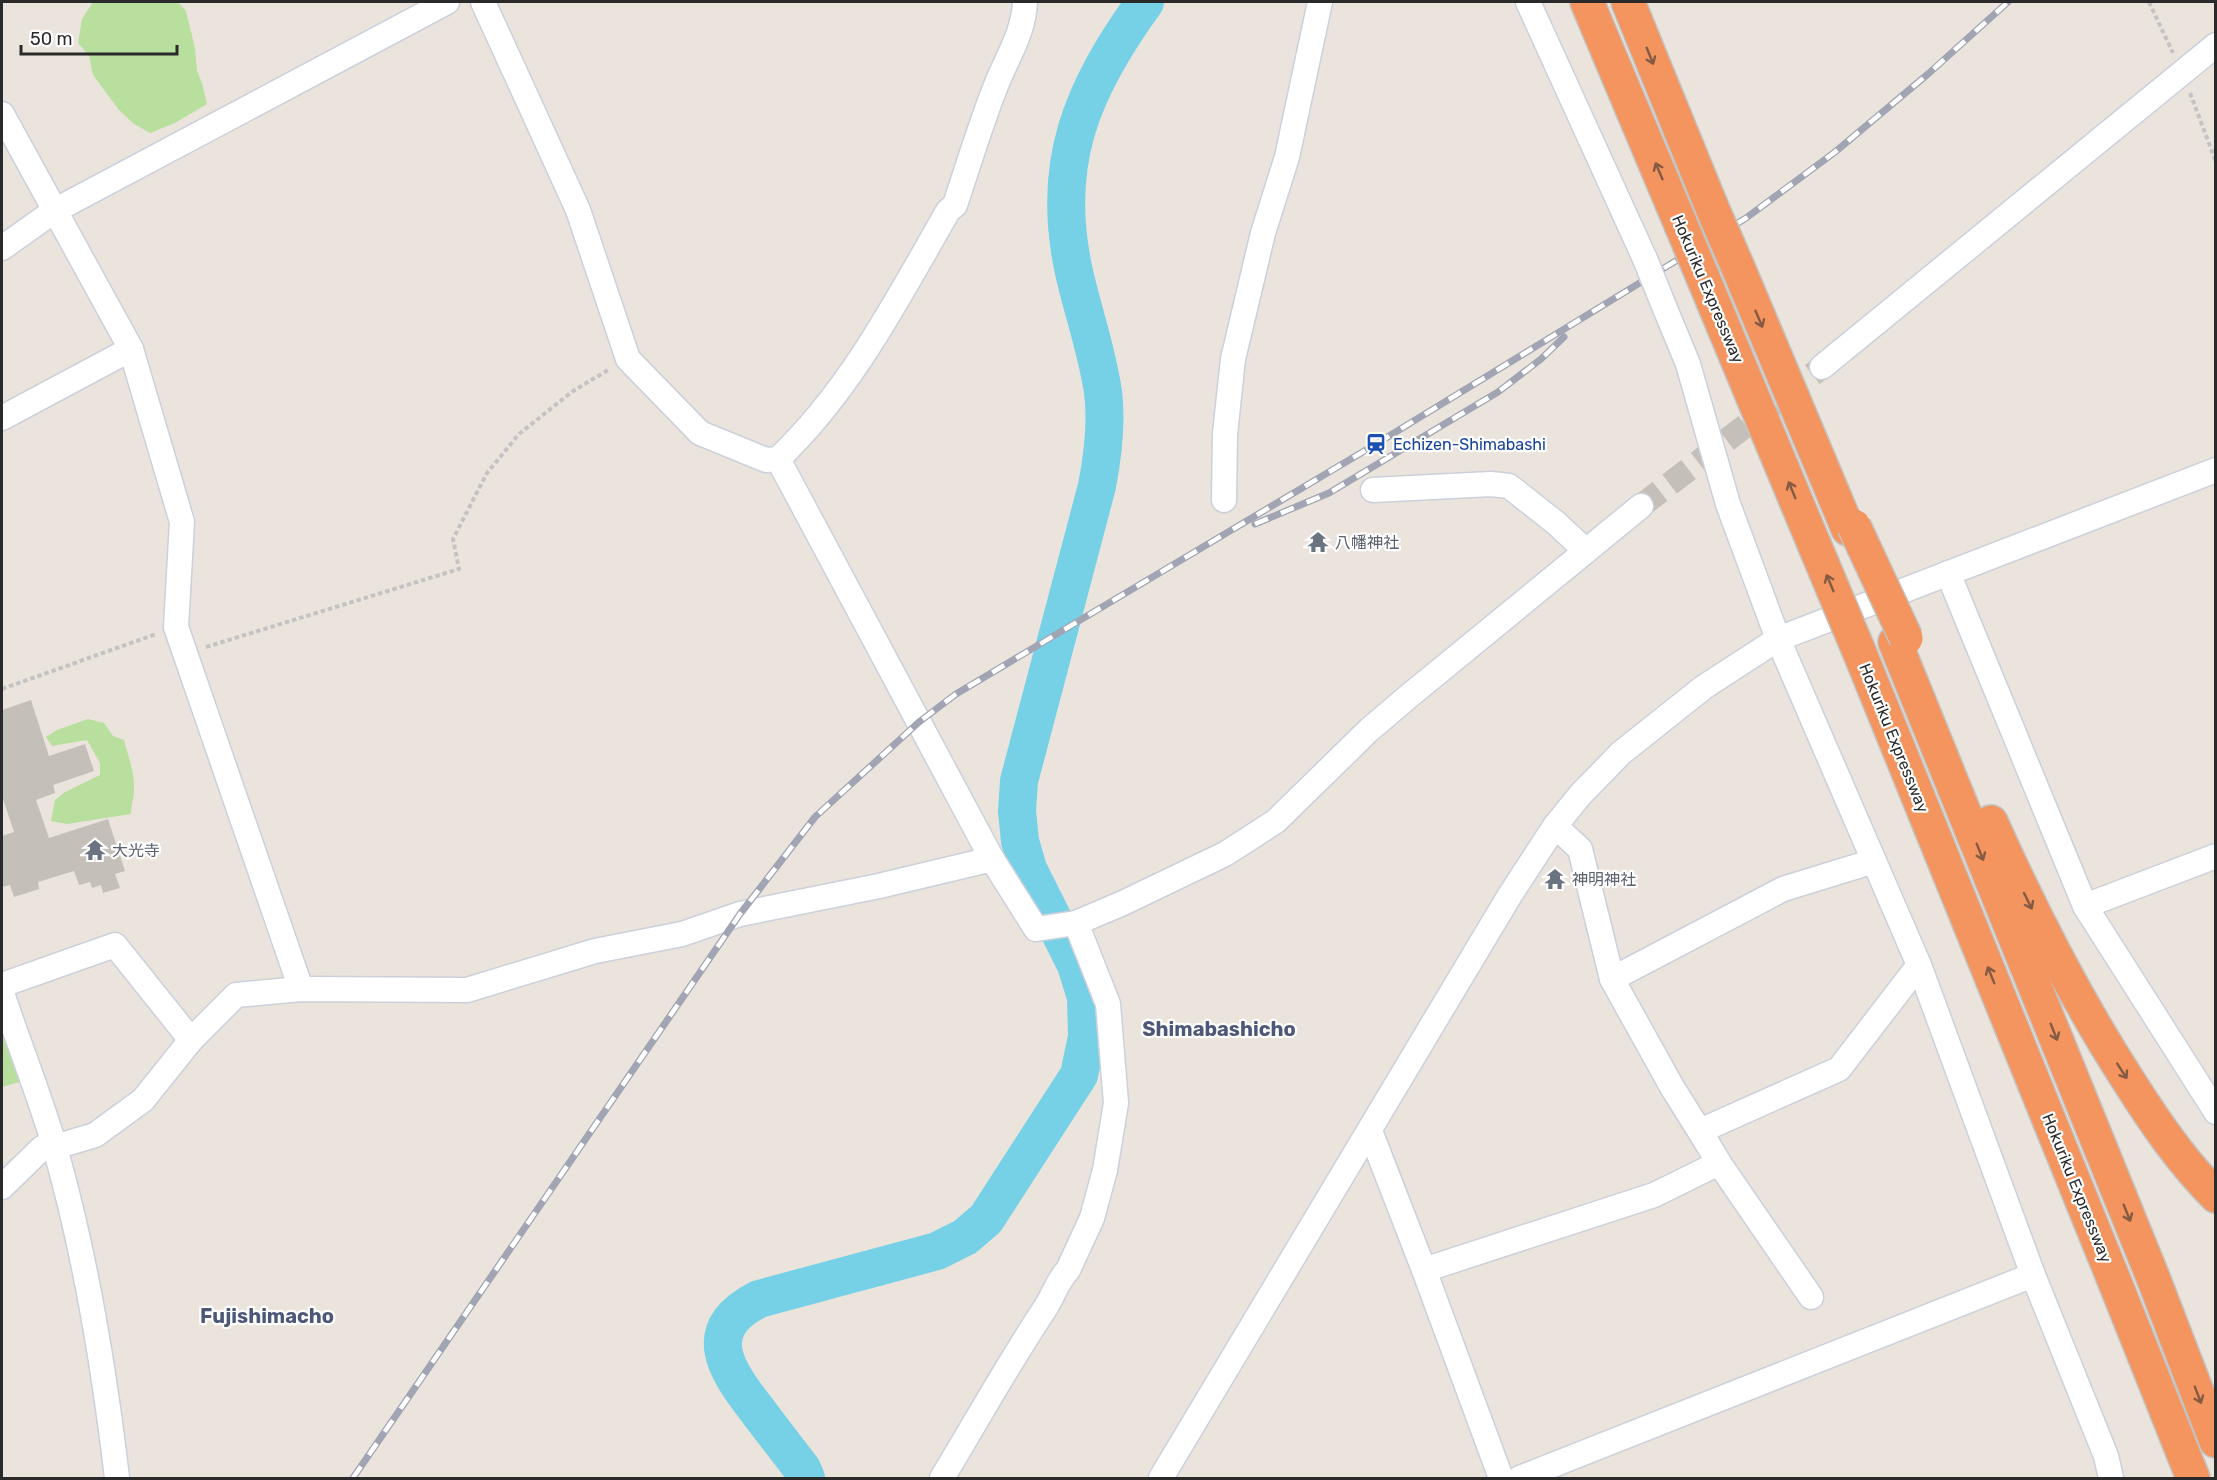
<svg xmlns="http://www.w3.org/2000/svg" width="2217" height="1480" viewBox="0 0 2217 1480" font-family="Rubik,'Noto Sans JP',sans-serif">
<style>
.green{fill:#b8df9d}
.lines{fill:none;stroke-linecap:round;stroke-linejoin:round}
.river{stroke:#76d1e7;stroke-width:38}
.building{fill:#c4bfb9}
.minor-tunnel{stroke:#c4bfb9;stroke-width:24;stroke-dasharray:24 12;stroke-linecap:butt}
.minor-casing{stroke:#ccd0db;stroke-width:27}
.highway-casing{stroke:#c3c3c3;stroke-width:36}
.path{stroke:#c3c3c3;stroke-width:4;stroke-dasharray:4.5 3;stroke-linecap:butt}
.minor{stroke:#fff;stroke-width:24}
.highway{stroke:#f4955f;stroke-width:33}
.rail-casing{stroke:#a0a4b3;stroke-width:7}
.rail{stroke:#fff;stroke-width:4.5;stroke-dasharray:14;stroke-linecap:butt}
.minor-bridge-casing{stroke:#ccd0db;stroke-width:27;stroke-linecap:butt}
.highway-bridge-casing{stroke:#c3c3c3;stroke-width:36;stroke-linecap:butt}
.minor-bridge{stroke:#fff;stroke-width:24}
.highway-bridge{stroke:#f4955f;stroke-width:33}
.oneway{stroke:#855a42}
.labels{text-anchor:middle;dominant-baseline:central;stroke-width:4.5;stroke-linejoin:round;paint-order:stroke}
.street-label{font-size:16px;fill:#2a2a2a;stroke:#fff}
.transit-label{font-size:16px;fill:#164399;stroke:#fff;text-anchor:start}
.worship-label{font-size:16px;fill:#5b616d;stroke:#fff;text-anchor:start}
.quarter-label{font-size:20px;font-weight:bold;fill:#4d5878;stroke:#fff}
</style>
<rect width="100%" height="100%" fill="#ebe4dd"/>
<!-- green -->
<g class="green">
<path d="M93,2H178L186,11L195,48L197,71L202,83L207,104L175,123L150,133L134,124L119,110L93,75L89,56L78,43L82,19Z"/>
<path d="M88,719L104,723L113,736L124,740C128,756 135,773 134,790C134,798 131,805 131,814L67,824L51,821L55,800L65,792L100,775V763L87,740L52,746L46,737L57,730Z"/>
<path d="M2,1016L23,1081L2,1087Z"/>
</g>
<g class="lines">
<!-- river -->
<path class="river" d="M806,1478L802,1469C787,1449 772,1430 757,1410C726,1370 698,1330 759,1299L937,1251L965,1237L986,1219L1079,1075L1087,1037L1086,997L1076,965L1028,869L1020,841L1017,811L1019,781L1097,486C1103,455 1107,423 1103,392C1097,351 1083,312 1074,272C1050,163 1082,89 1145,2"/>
</g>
<!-- building -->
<path class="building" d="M31,700L49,756L85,744L94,771L53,785L55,793L36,800L49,838L108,819L125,871L115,874L120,888L103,893L101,885L92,888L90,882L79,885L74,871L38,882L39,889L14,897L10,885L2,887V836L14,832L2,796V710Z"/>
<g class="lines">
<!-- minor-tunnel -->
<path class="minor-tunnel" d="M1641,506L1822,367"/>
<defs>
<g id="minor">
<path d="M483,2L578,210L628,359L700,433L766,460L778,459C851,390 898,298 948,211L955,205C968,166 980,126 995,88C1006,59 1024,33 1025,2"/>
<path d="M1528,2L1645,259"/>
<path d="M2,114L131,349L182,522L176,627L301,989"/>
<path d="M2,248L54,211L447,2"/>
<path d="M1664,306L1688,364L1728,504L1778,639L1919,965L2033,1275L2106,1456L2111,1478"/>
<path d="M1822,367L2216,45"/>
<path d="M2,418L131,349"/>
<path d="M778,459L992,859L1036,929L1076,923L1123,903L1225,854L1276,821L1369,730L1409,696L1641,506"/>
<path d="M1373,490L1491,484L1509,486L1556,523L1586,551"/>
<path d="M1224,500L1225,434L1233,359L1263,233L1287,157L1320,2"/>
<path d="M1948,573L2085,906L2216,1112"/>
<path d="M1555,826L1580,849L1612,979L1672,1087L1707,1143"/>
<path d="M2085,906L2216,856"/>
<path d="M1612,979L1783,889L1874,861"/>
<path d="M2,985L115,945L191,1040"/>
<path d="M2,993C19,1045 40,1096 55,1148C86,1256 104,1367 117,1478"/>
<path d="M1370,1131L1424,1270L1501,1478"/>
<path d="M2,1187L42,1148L55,1147L95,1135L143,1100L191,1040L236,995L301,989L467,990L595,951L682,934L740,914L879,886L992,859"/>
<path d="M1424,1270L1654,1195L1719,1163"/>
<path d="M1811,1297L1719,1163L1700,1131L1839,1069L1919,965"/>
<path d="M942,1478C976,1422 1008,1364 1044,1310C1053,1297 1057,1281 1068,1270L1092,1218L1105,1170L1116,1103L1108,1004L1076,923"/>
<path d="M1161,1478L1510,895L1555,826L1581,794L1621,753L1704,687L1778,639L2216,470"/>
<path d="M1520,1478L2033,1275"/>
</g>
<g id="highway">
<path d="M1587,2L1681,225"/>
<path d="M1628,2L1713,210"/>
<path d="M1737,265L1848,529"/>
<path d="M1704,280L1814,544"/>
<path d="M1895,642L2152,1275L2216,1441"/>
<path d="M1861,656L2116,1285L2193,1478"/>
<path d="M1991,822C2031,911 2075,998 2128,1080C2154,1121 2181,1161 2216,1196"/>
</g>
</defs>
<!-- minor casing -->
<use href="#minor" class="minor-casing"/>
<!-- highway casing -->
<use href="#highway" class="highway-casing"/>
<!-- path -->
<g class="path">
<path d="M2149,2L2173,53"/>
<path d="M2190,93L2216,162"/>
<path d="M206,647L459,569L453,539L487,473L519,434L573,391L610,369"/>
<path d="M2,689L156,634"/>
</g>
<!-- minor -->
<use href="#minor" class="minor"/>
<!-- highway -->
<use href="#highway" class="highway"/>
<defs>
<g id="rail">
<path d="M1255,524L1329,493L1498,392L1541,359L1564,337"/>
<path d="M353,1478L740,914L815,817L919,722L956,694L1376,444L1746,218L1835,152L1928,74L2008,2"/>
</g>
</defs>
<!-- rail casing -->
<use href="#rail" class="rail-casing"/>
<!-- rail -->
<use href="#rail" class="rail"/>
<defs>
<path id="minor-bridge" d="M1645,259L1664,306"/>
<g id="highway-bridge">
<path d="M1713,210L1737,265"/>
<path d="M1681,225L1704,280"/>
<path d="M1854,526L1906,638"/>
<path d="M1814,544L1861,656"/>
</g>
</defs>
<!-- minor-bridge casing -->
<use href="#minor-bridge" class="minor-bridge-casing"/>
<!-- highway-bridge casing -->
<use href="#highway-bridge" class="highway-bridge-casing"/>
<!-- minor-bridge -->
<use href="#minor-bridge" class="minor-bridge"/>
<!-- highway-bridge -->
<use href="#highway-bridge" class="highway-bridge"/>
</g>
<!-- one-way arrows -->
<defs><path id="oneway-shaft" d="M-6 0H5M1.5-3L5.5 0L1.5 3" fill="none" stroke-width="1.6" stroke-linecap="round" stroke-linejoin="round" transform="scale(1.5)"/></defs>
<g class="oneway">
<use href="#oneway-shaft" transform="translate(1650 56) rotate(68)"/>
<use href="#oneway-shaft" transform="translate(1659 171) rotate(-113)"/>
<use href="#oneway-shaft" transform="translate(1759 319) rotate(67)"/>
<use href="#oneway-shaft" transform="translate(1792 490) rotate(-112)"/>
<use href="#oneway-shaft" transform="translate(1830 583) rotate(-113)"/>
<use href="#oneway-shaft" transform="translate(1980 852) rotate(68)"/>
<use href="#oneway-shaft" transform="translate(2028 901) rotate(64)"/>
<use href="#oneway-shaft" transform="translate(1991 975) rotate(-112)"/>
<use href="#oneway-shaft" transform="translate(2054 1032) rotate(68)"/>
<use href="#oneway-shaft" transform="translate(2122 1071) rotate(57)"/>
<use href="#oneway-shaft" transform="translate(2127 1213) rotate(68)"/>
<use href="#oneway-shaft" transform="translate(2198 1395) rotate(69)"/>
</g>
<!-- icons -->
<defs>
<symbol id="station-bare" viewBox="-9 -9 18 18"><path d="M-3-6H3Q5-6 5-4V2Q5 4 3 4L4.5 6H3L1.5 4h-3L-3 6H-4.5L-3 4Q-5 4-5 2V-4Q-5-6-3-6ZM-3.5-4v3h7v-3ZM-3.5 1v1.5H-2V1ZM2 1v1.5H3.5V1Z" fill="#1a4fb4" stroke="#fff" stroke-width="2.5" paint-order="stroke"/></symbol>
<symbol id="temple-bare" viewBox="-9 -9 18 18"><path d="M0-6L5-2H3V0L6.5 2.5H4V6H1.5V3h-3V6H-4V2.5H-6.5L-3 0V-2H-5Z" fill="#6b7280" stroke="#fff" stroke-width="2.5" paint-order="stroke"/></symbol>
</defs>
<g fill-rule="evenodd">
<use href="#station-bare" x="1361" y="429" width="30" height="30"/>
<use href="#temple-bare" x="1303" y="527" width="30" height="30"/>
<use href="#temple-bare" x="80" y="835" width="30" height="30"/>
<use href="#temple-bare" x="1540" y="864" width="30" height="30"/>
</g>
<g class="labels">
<!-- street labels -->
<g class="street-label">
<text transform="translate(1708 289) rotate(67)">Hokuriku Expressway</text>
<text transform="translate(1894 738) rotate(68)">Hokuriku Expressway</text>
<text transform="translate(2077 1188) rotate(68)">Hokuriku Expressway</text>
</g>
<!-- transit labels -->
<g class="transit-label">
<text x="1393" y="444">Echizen-Shimabashi</text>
</g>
<!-- worship labels -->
<g class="worship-label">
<text x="1335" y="542">八幡神社</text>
<text x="112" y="850">大光寺</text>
<text x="1572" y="879">神明神社</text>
</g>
<!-- quarter labels -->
<g class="quarter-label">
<text x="1219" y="1029">Shimabashicho</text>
<text x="267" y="1316">Fujishimacho</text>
</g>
</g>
<!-- border -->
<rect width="2217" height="1480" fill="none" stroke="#2a2a2a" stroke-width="6"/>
<!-- scale -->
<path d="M21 45v9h156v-9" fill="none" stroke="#2a2a2a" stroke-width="3"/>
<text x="30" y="45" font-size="18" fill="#2a2a2a" stroke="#ffffff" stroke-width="4.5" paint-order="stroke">50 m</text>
</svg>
